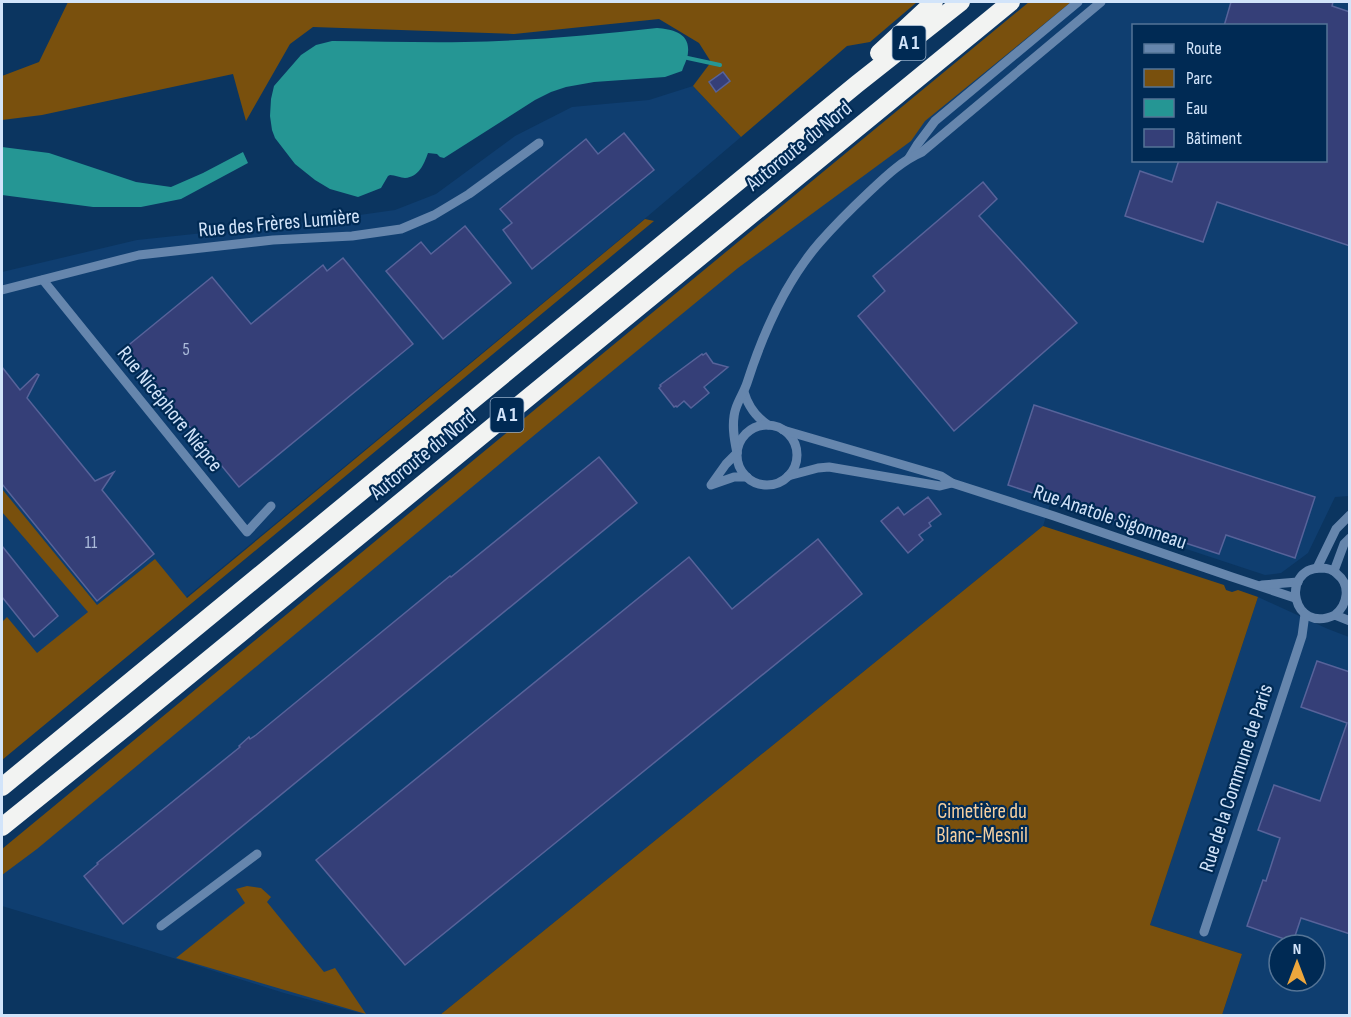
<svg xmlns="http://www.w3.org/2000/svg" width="1351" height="1017" viewBox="0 0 1351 1017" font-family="'Sofia Sans Condensed',sans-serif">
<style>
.built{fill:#0f3e70;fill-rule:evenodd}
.green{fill:#79500d}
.water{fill:#259694}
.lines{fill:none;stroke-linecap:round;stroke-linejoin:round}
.stream{stroke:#259694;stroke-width:4}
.building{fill:#353f78;stroke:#57639a;stroke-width:1.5}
.street{stroke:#6686ad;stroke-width:9}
.highway{stroke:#f2f3f2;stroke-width:18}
.labels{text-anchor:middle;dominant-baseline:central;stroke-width:4.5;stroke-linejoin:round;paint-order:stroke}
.number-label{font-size:18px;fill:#abbbda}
.shield{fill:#002a54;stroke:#93acc8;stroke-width:1.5}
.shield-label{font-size:20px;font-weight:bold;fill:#d2e4fa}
.street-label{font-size:21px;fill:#d2e4fa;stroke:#002a54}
.park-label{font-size:21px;fill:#f6d0a0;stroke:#002a54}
</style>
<rect width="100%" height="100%" fill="#0b3560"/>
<!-- built -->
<g class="built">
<path d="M1048,2H1349V496L1335,497L1308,553L1281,573L1265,575L1050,504L1043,526L440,1015H367L284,993L151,951L2,906V850ZM1134,26H1326V160H1134Z"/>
<path d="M693,86L741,137L648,216L2,749V272L137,240L317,221L395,210L436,194L515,136L572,107L649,100Z"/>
<path d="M1258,597L1328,629L1349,637V1015H1222L1242,954L1150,925ZM1279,945H1315V981H1279Z"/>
</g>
<!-- green -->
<g class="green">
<path d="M68,2H917L870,42L847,46L741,137L693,86L711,62L699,43L659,19L514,34L313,27L290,44L246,121L233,74L42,115L2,120V76L39,62Z"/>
<path d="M1029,2H1071L925,121L911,141L738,268L549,423L37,849L2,875V849Z"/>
<path d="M645,219L654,221L2,760V622L7,617L37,653L88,612L2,512V489L97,605L155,559L187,598Z"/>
<path d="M1043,526L1224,585L1226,590L1232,592L1238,590L1258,597L1150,925L1242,954L1222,1015H440Z"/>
<path d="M247,886L261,888L271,897L267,902L324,972L335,968L366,1014L176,958L245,903L236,889Z"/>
</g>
<!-- water -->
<g class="water">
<path d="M657,28C672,29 690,33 688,52C688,58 684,65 682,71L665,77L594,82L566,87L551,92L535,100L444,158L440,157L437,154L428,153C424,164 419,177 405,178C401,178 395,175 390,175L388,176L381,188L358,197L330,189L315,180L295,164L275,138L272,130L270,116L271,99L274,86L301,55L316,45L332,41C376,41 421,43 465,42C529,41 593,35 657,28Z"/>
<path d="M2,147L49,153L136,182L171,187L203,173L243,152L248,163L181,199L141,207H93L2,195Z"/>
</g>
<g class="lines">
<!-- stream -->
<path class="stream" d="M683,57L720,65"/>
</g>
<!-- building -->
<g class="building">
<path d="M1231,2H1333L1332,6L1350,12V246L1217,202L1203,242L1125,216L1140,171L1172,182L1179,160H1326V26H1224Z"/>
<path d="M723,72L730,81L716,92L709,82Z"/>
<path d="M624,133L654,170L532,269L503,230L512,223L500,209L586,139L598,154Z"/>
<path d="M983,182L997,199L979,216L1077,323L954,431L858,316L885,291L873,276Z"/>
<path d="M465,226L511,283L443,339L386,271L421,242L431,254Z"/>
<path d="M343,258L413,344L239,487L125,348L212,277L251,324L323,265L327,271Z"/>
<path d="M706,353L713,363L728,367L704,387L709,393L691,408L684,401L677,407L676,406L674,407L659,388L661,386L660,385L702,354L703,355Z"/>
<path d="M2,367L20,390L37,374L39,375L27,398L95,481L114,472L102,490L154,554L97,601L2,484Z"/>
<path d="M1034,405L1315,497L1295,558L1226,535L1219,554L1008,485Z"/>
<path d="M599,457L637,503L123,924L84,876L98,864L97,863L240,747L239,746L249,737L250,739L256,735L450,576L451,577Z"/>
<path d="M928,497L941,514L929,523L931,526L919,535L923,540L908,553L881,521L898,507L904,515Z"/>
<path d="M818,539L862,594L405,965L316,860L689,557L732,609Z"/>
<path d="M2,546L58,616L34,637L2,597Z"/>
<path d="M1317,661L1350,672V934L1301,918L1293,942L1247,926L1263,880L1266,881L1280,838L1258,830L1274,785L1320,801L1347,723L1301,707Z"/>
</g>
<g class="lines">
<!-- street -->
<g class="street">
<path d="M909,158L917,145L935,121L1078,2"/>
<path d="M43,280L247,532L271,506"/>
<path d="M2,290L139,255L273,240L352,236L401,229L434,215L469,194L539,143"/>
<path d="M744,392C748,406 756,417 768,425"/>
<circle cx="767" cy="455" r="30"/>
<path d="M783,430L941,476L952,483L1054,516L1232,577L1295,598"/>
<path d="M737,453C734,439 731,422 736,408C739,399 744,392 747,383C763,333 785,282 820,242C835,225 851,209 868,193C884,178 901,161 922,152L1101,2"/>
<path d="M737,453L726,464L711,485L734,477H747"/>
<path d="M788,476L818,468L829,467L940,486L952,483"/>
<path d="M1317,568L1336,529L1350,515"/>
<path d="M1334,571L1344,544L1350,538"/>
<path d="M1262,585L1298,582"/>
<path d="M1335,615C1348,604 1351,585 1337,574C1333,569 1326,568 1320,568C1280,569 1292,635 1335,615L1350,621"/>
<path d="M161,926L257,854"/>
<path d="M1204,932L1302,636L1305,614"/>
</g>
<!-- highway -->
<g class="highway">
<path d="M879,53L934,2"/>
<path d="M2,787L857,84L961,2"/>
<path d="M2,827L131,723L1011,2"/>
</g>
</g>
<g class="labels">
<!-- number labels -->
<g class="number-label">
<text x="186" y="349">5</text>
<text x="91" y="542">11</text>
</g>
<!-- shield labels -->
<g class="shield">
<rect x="892.5" y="26" width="33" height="34" rx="4.5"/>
<rect x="490.5" y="398" width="33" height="34" rx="4.5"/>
</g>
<g class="shield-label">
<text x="909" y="43">A 1</text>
<text x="507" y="415">A 1</text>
</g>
<!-- street labels -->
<g class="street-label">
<text transform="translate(799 146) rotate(-39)">Autoroute du Nord</text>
<text transform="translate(279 223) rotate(-5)">Rue des Frères Lumière</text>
<text transform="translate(170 409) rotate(51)">Rue Nicéphore Niépce</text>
<text transform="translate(423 455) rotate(-39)">Autoroute du Nord</text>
<text transform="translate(1110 517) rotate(19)">Rue Anatole Sigonneau</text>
<text transform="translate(1236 778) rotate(-72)">Rue de la Commune de Paris</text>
</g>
<!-- park labels -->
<g class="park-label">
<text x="982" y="811">Cimetière du<tspan x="982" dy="24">Blanc-Mesnil</tspan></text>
</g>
</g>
<!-- border -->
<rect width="1351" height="1017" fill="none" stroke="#d2e4fa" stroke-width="6"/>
<!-- legend -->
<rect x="1132" y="24" width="195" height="138" fill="#002a54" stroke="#547496" stroke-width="1.5"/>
<rect x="1144" y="44" width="30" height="9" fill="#6686ad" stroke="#547496" stroke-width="1.5"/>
<text x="1186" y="54" font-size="18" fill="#d2e4fa">Route</text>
<rect x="1144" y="69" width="30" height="18" fill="#79500d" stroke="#547496" stroke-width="1.5"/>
<text x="1186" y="84" font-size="18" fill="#d2e4fa">Parc</text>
<rect x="1144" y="99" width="30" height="18" fill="#259694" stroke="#547496" stroke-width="1.5"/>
<text x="1186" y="114" font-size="18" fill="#d2e4fa">Eau</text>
<rect x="1144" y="129" width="30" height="18" fill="#353f78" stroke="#547496" stroke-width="1.5"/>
<text x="1186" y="144" font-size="18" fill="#d2e4fa">Bâtiment</text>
<!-- north arrow -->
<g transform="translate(1297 963)"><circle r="28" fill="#002a54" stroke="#547496" stroke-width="1.5"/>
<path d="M0-4.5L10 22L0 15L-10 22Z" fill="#eea73d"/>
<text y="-9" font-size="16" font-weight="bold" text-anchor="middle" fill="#d2e4fa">N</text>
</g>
</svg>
